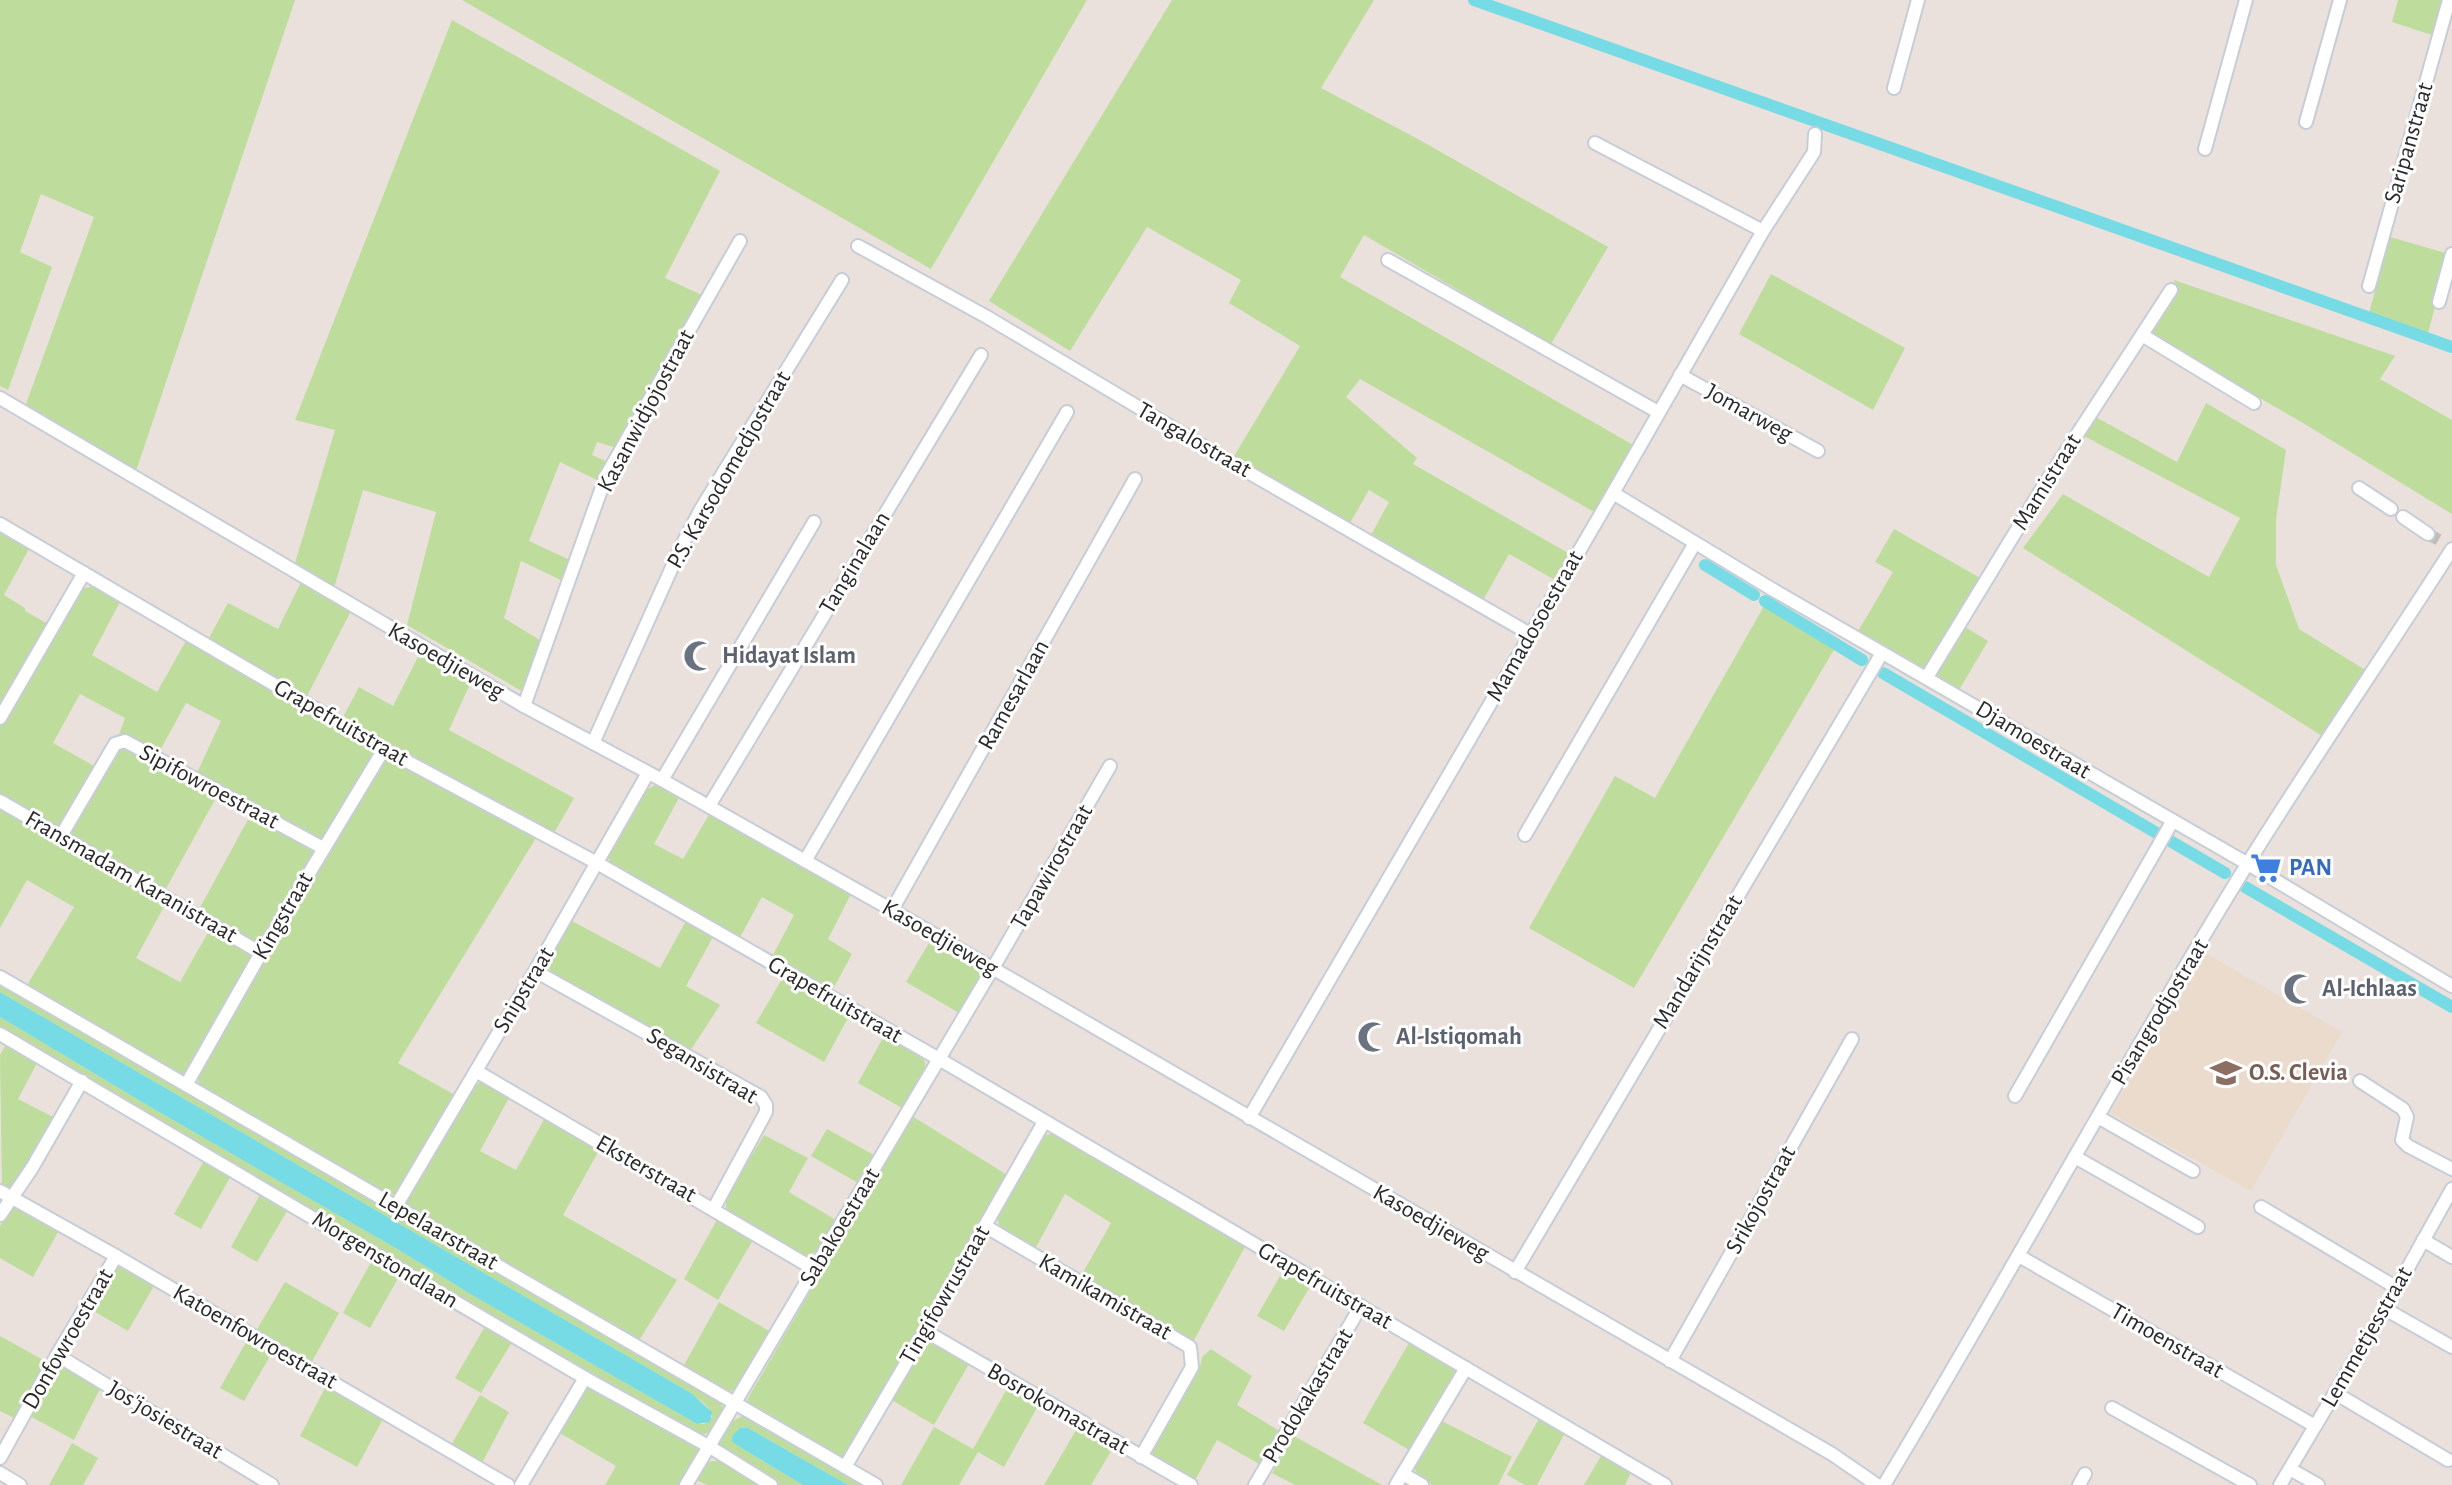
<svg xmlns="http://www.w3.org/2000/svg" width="2452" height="1485" viewBox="0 0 2452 1485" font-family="'Alegreya Sans',sans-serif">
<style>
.education{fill:#ebdbcc}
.green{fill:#bedd9c}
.water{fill:#76dbe4}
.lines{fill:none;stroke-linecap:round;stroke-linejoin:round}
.canal{stroke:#76dbe4;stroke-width:12}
.street-tunnel{stroke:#c3bcb8;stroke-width:12;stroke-dasharray:12 6;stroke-linecap:butt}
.street-casing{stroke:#c7cdd6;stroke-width:16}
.street{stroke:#fff;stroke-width:12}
.labels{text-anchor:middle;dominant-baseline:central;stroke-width:6;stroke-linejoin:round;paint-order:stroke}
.street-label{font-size:24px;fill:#292929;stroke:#fff}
.worship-label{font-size:24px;font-weight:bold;fill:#5b616d;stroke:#fff;text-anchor:start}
.shop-label{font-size:24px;font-weight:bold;fill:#366cbe;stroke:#fff;text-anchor:start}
.education-label{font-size:24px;font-weight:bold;fill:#785e54;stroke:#fff;text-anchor:start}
</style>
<rect width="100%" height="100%" fill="#eae1dc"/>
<!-- education -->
<path class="education" d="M2205,953L2342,1032L2251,1191L2110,1113Z"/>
<!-- green -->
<g class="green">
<path d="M0,0H295L136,471L26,404L94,217L41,194L20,252L52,267L8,390L0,386Z"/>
<path d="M462,0H1087L931,269Z"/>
<path d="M1172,0H1374L1321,88L1418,139L1608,247L1551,344L1364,235L1340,277L1635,446L1596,513L1360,379L1346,397L1417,458L1413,464L1570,554L1555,580L1509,554L1482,602L1371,535L1389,502L1369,490L1350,523L1233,458L1300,346L1229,303L1241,280L1147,227L1070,351L989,301Z"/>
<path d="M2398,0H2445L2435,36L2392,22Z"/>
<path d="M452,20L720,171L665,278L704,296L616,448L597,442L592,455L608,462L599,481L560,462L529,541L572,561L565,582L521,561L504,618L543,642L525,693L407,625L436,512L363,490L334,588L295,563L335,430L295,420Z"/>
<path d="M2390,237L2449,254L2428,333L2369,313Z"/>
<path d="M1771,274L1905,348L1873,410L1739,334Z"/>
<path d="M2174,280L2395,356L2380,379L2452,420V514L2303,423L2147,333L2177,292Z"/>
<path d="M2206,403L2286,450L2276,519V565L2299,629L2367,671L2322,736L2023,548L2063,494L2209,577L2240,518L2082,435L2094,416L2177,462Z"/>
<path d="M1894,529L1982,579L1925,669L1921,670L1857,633L1893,572L1875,562Z"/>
<path d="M0,530L30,547L4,595L25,608V611L50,625L0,711Z"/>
<path d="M301,582L351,611L307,696L209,638L228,603L278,629Z"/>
<path d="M89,587H98L121,600L92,655L157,692L187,639L373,748L375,754L323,840L317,841L196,775L221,721L186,703L158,754L119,735L125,718L80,694L53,743L96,767L62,825L56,828L0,797V725L81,589Z"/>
<path d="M1764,606L1835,648L1634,988L1529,928L1615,776L1655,798Z"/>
<path d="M1962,625L1988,641L1959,690L1936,675V669Z"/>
<path d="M420,653L471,682L449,730L574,798L553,835L343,717L359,687L393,706Z"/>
<path d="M126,746L218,794L163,894L73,839L71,833L118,749Z"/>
<path d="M388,757L536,838L398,1063L455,1095L401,1189L395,1194L386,1195L199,1088L198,1076L381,761Z"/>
<path d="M657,784L680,796L654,844L683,859L710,813L851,894L828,939L852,954L832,991L773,955L794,915L762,897L739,939L611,864L607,855L646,790Z"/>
<path d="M0,805L166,903L136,958L180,982L210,929L248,950L253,956L185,1076L176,1075L26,987L74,907L27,880L0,928Z"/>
<path d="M250,816L313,847L314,853L261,945L254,946L197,913Z"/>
<path d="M570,920L660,968L686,921L713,937L686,986L720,1005L690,1051L552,972L547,965L549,956Z"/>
<path d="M930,941L977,966L980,977L959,1013L906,982Z"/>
<path d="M782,979L849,1016L824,1062L756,1023Z"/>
<path d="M0,980L708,1391C712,1395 718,1399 721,1403C728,1416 713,1432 702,1435L692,1431L0,1030V1017L152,1108L399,1250L472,1295L697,1424H704L712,1417C712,1406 698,1400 691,1393L0,992Z"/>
<path d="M884,1036L921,1056L925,1062V1068L902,1108L858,1083Z"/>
<path d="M5,1046L37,1063L18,1099L53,1117L14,1184L11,1188L2,1189L0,1055Z"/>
<path d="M483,1080L510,1096L480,1151L516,1170L546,1116L601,1147L563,1215L677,1280L638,1342L411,1211L407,1206L406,1199C421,1173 461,1093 483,1080Z"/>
<path d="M912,1116L1009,1176L850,1451L843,1457L833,1456L750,1409L747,1400Z"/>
<path d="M827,1129L874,1155L858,1183L811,1156Z"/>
<path d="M1053,1133L1246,1245L1193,1342L1081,1276L1111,1223L1065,1194L1035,1249C1020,1240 996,1234 997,1214L1039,1137Z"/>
<path d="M764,1135L808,1158L789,1192L836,1220C828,1233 821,1255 804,1256L731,1214L726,1207V1198Z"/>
<path d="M205,1159L232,1174L201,1229L174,1214Z"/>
<path d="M262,1191L290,1206L257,1262L231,1247Z"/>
<path d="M11,1207H18L58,1232L33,1277L0,1258V1226Z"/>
<path d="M718,1218L754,1238L718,1300L684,1279Z"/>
<path d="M374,1257L401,1273L370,1328L343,1313Z"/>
<path d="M122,1266L155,1284L128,1331L90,1309L115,1268Z"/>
<path d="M1284,1269L1311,1285L1284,1331L1257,1316Z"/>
<path d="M285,1282L339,1313L310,1365L256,1331Z"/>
<path d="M719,1302L771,1332L740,1385L729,1393L683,1367Z"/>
<path d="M487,1323L514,1339L481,1393L455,1378Z"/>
<path d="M0,1336L45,1361L14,1418L0,1411Z"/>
<path d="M249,1337L273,1351L244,1401L220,1388Z"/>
<path d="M929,1340L970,1362L934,1425L890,1399L923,1342Z"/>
<path d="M1410,1341L1447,1362L1456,1370L1455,1378L1411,1451L1363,1423Z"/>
<path d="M1211,1349L1252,1376L1237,1405L1281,1432L1261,1465L1217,1440L1194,1482C1177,1473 1152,1466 1151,1445L1200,1368L1202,1357Z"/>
<path d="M60,1366H65L102,1385L74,1440L28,1415L53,1370Z"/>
<path d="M592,1385L695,1443L699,1453L681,1485H605L616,1466L558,1432L586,1387Z"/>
<path d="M326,1386L383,1419L357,1467L300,1436Z"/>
<path d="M1008,1387L1039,1404L1004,1467L978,1452L959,1485H901L934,1427L973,1449Z"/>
<path d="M480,1395L509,1412L481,1465L450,1447Z"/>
<path d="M742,1416L747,1417L868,1485H848L748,1428L738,1446L803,1485H777L722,1449L719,1444L731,1422Z"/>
<path d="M1540,1417L1566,1431L1537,1485H1525L1507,1475Z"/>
<path d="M1440,1420L1512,1457L1498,1485H1432L1416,1474L1414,1463Z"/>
<path d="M1079,1425L1114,1446L1091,1485H1044Z"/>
<path d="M1294,1436L1382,1485H1295L1272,1473Z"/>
<path d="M72,1443L98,1458L83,1485H49Z"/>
<path d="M1602,1454L1631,1472L1625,1485H1584Z"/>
<path d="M712,1461H719L760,1485H707L697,1480L707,1463Z"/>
</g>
<!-- water -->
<g class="water">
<path d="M0,992L691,1393L712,1412L710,1422L697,1424L472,1295L399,1250L152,1108L0,1017Z"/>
<path d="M740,1428H748L848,1485H803L738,1446L732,1441V1436Z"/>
</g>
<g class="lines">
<!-- canal -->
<g class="canal">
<path d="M1474,0L2452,347"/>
<path d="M1705,565L1754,595"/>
<path d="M1765,601L1862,660"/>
<path d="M1883,673L2225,873"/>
<path d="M2245,887L2452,1007"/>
</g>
<!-- street-tunnel -->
<path class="street-tunnel" d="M2428,534L2441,541"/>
<defs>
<g id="street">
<path d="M1894,88L1918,0"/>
<path d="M2306,122L2340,0"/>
<path d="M1595,143L1763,231"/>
<path d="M2205,149L2246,0"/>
<path d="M858,246L987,317L1220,456L1530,634"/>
<path d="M1388,260L1658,412"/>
<path d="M2369,286L2449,0"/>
<path d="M2439,302L2452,254"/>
<path d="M2142,335L2254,403"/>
<path d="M1680,375L1818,451"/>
<path d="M0,398L524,706L662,780L892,910L1832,1454L1877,1485"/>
<path d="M2359,488L2391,509"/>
<path d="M1613,493L1770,588L2248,864L2452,986"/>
<path d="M2403,517L2428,534"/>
<path d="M0,524L384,749L597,863L939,1059L1665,1485"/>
<path d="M1927,677L2043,487L2171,290"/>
<path d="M524,706L606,476L740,241"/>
<path d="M0,718L84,573"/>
<path d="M593,743L682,545L701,509L842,280"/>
<path d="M662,780L814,522"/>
<path d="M0,801L261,953"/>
<path d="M709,806L981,355"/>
<path d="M1525,835L1695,543"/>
<path d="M61,836L115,744L125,741L323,848"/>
<path d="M805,861L1067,412"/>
<path d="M892,910L1135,479"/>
<path d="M535,971L761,1097L766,1105V1112L714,1208"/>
<path d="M0,977L876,1485"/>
<path d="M0,1034L585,1378L710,1447L771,1485"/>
<path d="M476,1071L814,1269"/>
<path d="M2360,1081L2403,1109L2407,1117L2402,1140L2408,1146L2452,1169"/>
<path d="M186,1085L261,953L384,749"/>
<path d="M2015,1096L2172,822"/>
<path d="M2098,1117L2193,1171"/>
<path d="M1249,1118L1613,493L1763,231L1814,152L1815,134"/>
<path d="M2075,1157L2198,1227"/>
<path d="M0,1191L116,1256L508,1485"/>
<path d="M396,1206L535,971L648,773"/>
<path d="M2261,1207L2397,1288"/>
<path d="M0,1215L32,1168L82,1081"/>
<path d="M985,1226L1190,1347L1192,1367L1141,1457"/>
<path d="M2423,1240L2452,1257"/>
<path d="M2019,1256L2315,1426"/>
<path d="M1515,1272L1882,653"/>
<path d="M2385,1309L2452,1347"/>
<path d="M925,1331L1191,1485"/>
<path d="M57,1355L272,1485"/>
<path d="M1670,1361L1852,1039"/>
<path d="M2335,1393L2448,1460"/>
<path d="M2112,1408L2250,1485"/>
<path d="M0,1458L57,1355L116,1256"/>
<path d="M845,1467L925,1331L1044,1122"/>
<path d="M2290,1469L2318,1485"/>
<path d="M0,1473L20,1485"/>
<path d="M1403,1474L1422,1485"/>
<path d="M521,1485L585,1378"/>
<path d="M686,1485L993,968L1110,766"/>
<path d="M1255,1485L1361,1306"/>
<path d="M1396,1485L1466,1368"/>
<path d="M1884,1485C2008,1279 2122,1067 2248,863C2314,757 2385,654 2452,549"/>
<path d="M2079,1485L2085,1474"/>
<path d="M2280,1485L2385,1309L2452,1189"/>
</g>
</defs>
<!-- street casing -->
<use href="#street" class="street-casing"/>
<!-- street -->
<use href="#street" class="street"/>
</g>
<!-- icons -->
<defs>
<symbol id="mosque-bare" viewBox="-9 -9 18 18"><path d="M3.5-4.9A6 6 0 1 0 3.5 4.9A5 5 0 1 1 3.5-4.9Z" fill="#6b7280" stroke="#fff" stroke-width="2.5" paint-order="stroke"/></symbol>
<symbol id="supermarket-bare" viewBox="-9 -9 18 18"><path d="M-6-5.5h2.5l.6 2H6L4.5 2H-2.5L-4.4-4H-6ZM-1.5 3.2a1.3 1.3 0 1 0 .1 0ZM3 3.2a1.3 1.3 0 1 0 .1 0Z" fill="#3f7fe0" stroke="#fff" stroke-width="2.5" paint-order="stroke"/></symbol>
<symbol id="school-bare" viewBox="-9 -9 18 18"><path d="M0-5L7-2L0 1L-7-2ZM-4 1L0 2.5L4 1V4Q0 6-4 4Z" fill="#8d6e63" stroke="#fff" stroke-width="2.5" paint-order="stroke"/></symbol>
</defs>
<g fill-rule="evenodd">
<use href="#mosque-bare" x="677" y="634" width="44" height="44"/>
<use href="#supermarket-bare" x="2244" y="846" width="44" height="44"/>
<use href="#mosque-bare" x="2277" y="967" width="44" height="44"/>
<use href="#mosque-bare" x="1351" y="1015" width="44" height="44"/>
<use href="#school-bare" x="2204" y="1051" width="44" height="44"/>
</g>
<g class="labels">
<!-- street labels -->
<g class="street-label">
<text transform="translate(2409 143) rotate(-74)">Saripanstraat</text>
<text transform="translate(646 411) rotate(-62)">Kasanwidjojostraat</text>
<text transform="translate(1749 413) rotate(29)">Jomarweg</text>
<text transform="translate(1194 440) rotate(30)">Tangalostraat</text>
<text transform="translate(729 470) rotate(-60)">P.S. Karsodomedjostraat</text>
<text transform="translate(2047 482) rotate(-58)">Mamistraat</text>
<text transform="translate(855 563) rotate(-59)">Tanginalaan</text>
<text transform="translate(1535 626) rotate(-60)">Mamadosoestraat</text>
<text transform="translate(446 661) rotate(30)">Kasoedjieweg</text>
<text transform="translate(1014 695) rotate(-61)">Ramesarlaan</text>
<text transform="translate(341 723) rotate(30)">Grapefruitstraat</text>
<text transform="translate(2033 740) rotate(31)">Djamoestraat</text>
<text transform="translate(209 787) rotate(28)">Sipifowroestraat</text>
<text transform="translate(1052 867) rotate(-60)">Tapawirostraat</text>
<text transform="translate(131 877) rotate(30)">Fransmadam Karanistraat</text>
<text transform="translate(283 916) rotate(-60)">Kingstraat</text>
<text transform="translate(940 938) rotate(30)">Kasoedjieweg</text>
<text transform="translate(1698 962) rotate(-59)">Mandarijnstraat</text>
<text transform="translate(524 990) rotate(-59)">Snipstraat</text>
<text transform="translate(835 1000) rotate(30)">Grapefruitstraat</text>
<text transform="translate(2160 1012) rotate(-59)">Pisangrodjostraat</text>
<text transform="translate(702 1066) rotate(31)">Segansistraat</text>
<text transform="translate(646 1169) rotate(30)">Eksterstraat</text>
<text transform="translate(1761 1200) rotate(-61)">Srikojostraat</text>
<text transform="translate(1431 1223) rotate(30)">Kasoedjieweg</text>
<text transform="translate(840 1227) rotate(-59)">Sabakoestraat</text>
<text transform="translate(438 1231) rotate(30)">Lepelaarstraat</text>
<text transform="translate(385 1260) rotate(31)">Morgenstondlaan</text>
<text transform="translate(1325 1286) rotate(30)">Grapefruitstraat</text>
<text transform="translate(945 1295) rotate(-60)">Tingifowrustraat</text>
<text transform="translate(1105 1297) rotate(30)">Kamikamistraat</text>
<text transform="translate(255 1337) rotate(30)">Katoenfowroestraat</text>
<text transform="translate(2367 1337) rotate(-60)">Lemmetjesstraat</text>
<text transform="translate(68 1339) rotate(-60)">Donfowroestraat</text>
<text transform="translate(2167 1341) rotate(30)">Timoenstraat</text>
<text transform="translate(1308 1396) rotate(-59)">Prodokakastraat</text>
<text transform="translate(1058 1409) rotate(30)">Bosrokomastraat</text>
<text transform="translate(165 1420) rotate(31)">Jos'josiestraat</text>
</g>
<!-- worship labels -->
<g class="worship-label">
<text x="722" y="656">Hidayat Islam</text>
<text x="2322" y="989">Al-Ichlaas</text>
<text x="1396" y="1037">Al-Istiqomah</text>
</g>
<!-- shop labels -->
<g class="shop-label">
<text x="2289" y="868">PAN</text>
</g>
<!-- education labels -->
<g class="education-label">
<text x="2249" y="1073">O.S. Clevia</text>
</g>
</g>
</svg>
